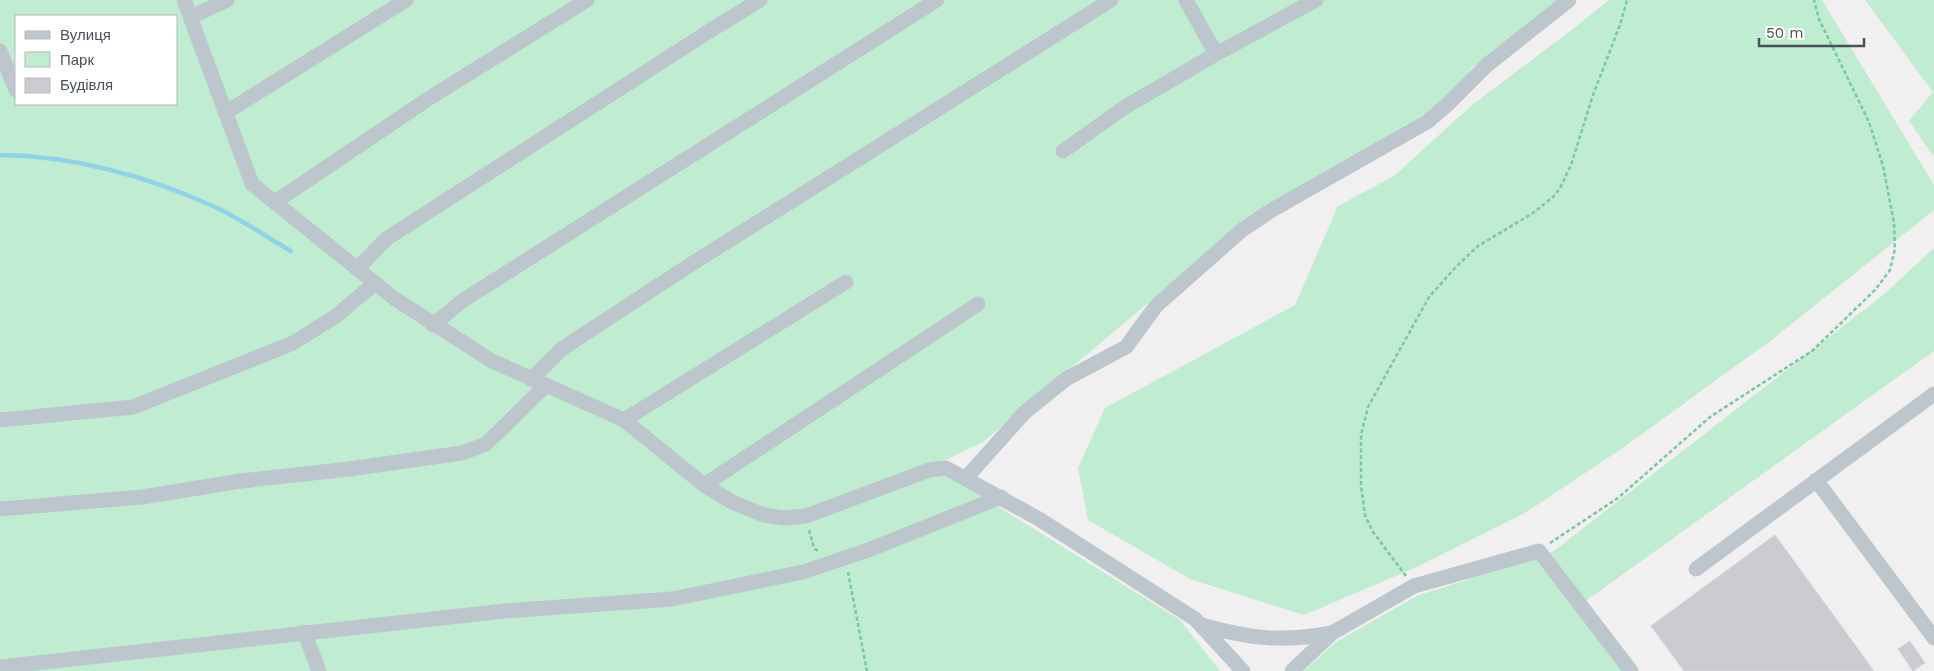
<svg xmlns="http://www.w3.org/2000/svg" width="1934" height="671" viewBox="0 0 1934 671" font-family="'Work Sans',sans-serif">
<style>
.green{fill:#c0ecd1;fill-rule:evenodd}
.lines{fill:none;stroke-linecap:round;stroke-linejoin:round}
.stream{stroke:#90d2e6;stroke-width:4.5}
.building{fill:#c9cbd1;stroke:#d3d5da}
.path{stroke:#7ac7a2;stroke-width:2.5;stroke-dasharray:4 2.5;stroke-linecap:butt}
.minor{stroke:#bec6cd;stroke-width:15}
</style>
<rect width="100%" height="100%" fill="#f1efef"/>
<!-- green -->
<g class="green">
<path d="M0,0H1567L1473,67L1443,103L1243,223L983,442L933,466L1180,620L1220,671H0ZM16,16H176V104H16Z"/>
<path d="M1609,0H1822L1934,185V210L1769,342L1621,449L1525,513L1419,566L1304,615L1190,579L1088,520L1078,468L1105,408L1295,305L1338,206L1394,176L1472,105L1578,25Z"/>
<path d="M1865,0H1934V157L1909,121L1933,92Z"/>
<path d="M1934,248V351L1580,605L1627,671H1304L1336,642L1417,596L1554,551L1882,296Z"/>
</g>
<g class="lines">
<!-- stream -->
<path class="stream" d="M0,155C75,156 147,176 215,207C241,219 266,237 291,251"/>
</g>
<!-- building -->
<g class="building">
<path d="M1775,535L1874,671H1684L1651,626Z"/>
<path d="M1910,641L1925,663L1913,671L1898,649Z"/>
</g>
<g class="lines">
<!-- path -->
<g class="path">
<path d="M809,530L814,548L819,552"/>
<path d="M1550,543L1618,498L1710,417L1812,351L1875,290L1890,270L1895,249L1894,223L1883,166L1869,122L1819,19L1814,0"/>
<path d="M848,572L867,671"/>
<path d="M1406,576L1373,532L1365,515L1361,486V435L1368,407L1429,297L1455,268L1478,246L1533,213L1553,197L1560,188L1571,165L1593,95L1620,25L1627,0"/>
</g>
<!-- minor -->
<g class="minor">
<path d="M184,0L252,184L395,299L492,361L624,420L704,485L734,503L764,515L784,518L806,516L929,470L946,468L1039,519L1195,619L1243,671"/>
<path d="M1186,0L1216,54"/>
<path d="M191,17L227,0"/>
<path d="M0,51L16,90"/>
<path d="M225,113L406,0"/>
<path d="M1063,151L1125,107L1216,54L1316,0"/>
<path d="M275,202L428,99L587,0"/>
<path d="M357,269L386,239L711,30L760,0"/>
<path d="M433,325L462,301L937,0"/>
<path d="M531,379L563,348L693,263L1111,0"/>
<path d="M0,420L133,407L293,343L336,316L374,284"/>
<path d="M624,420L846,282"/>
<path d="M966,478L1024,413L1066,379L1126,347L1156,306L1242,230L1272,210L1427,122L1448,104L1487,65L1569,0"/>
<path d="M1816,480L1934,638"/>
<path d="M704,485L978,304"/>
<path d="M0,509L142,497L241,481L349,469L462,453L486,444L546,385"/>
<path d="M1696,569L1934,394"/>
<path d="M1202,625C1250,639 1283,642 1332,633"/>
<path d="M304,632L319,671"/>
<path d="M0,667L504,611L672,599L803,572L871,549L1001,497"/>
<path d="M1292,671L1332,633L1414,586L1539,551L1631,671"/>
</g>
</g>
<!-- legend -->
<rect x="15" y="15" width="162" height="90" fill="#ffffff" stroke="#b6b9bd"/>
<rect x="25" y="31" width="25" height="8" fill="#bec6cd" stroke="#b6b9bd"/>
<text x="60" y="40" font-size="15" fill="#48515b">Вулиця</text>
<rect x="25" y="52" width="25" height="15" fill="#c0ecd1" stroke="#b6b9bd"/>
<text x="60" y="65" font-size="15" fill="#48515b">Парк</text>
<rect x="25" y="78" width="25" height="15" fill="#c9cbd1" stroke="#b6b9bd"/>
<text x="60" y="90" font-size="15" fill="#48515b">Будівля</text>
<!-- scale -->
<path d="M1759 38v8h105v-8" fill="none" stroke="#48515b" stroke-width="2.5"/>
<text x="1766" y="38" font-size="15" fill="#48515b" stroke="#ffffff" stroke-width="4" paint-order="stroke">50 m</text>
</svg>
